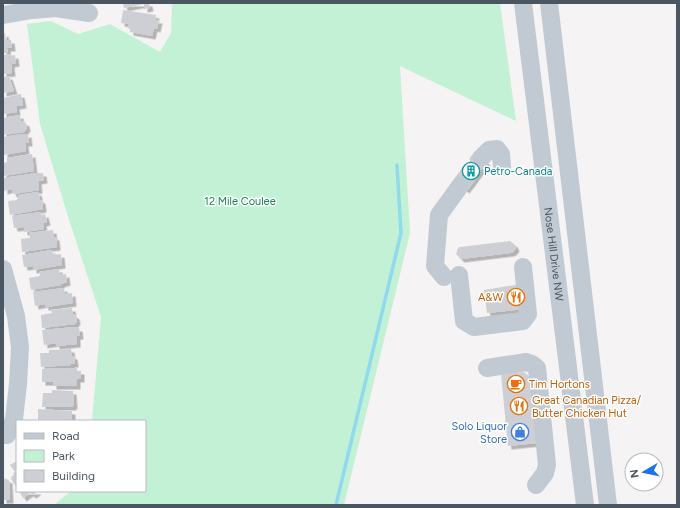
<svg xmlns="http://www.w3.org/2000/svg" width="680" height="508" viewBox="0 0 680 508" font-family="Figtree,sans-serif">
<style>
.green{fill:#c3f1d5}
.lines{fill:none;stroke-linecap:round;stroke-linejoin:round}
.stream{stroke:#90daee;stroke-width:3.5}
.building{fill:#cdcfd5;filter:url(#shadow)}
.minor-tunnel{stroke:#caccce;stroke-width:18;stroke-dasharray:18 9;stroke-linecap:butt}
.minor{stroke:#c1cad2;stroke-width:18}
.labels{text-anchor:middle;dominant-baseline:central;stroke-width:3;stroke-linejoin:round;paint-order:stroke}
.culture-label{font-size:11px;fill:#0d838f;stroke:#fff;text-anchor:start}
.park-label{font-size:11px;fill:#17864f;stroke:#fff}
.street-label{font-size:11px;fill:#4a5661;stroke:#fff}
.food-label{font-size:11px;fill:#c56008;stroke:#fff;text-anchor:start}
.shop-label{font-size:11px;fill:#366cbe;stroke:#fff;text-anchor:end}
</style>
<defs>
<filter id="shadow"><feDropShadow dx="3.5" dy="3.5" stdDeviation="0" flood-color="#0004"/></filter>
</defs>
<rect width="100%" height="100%" fill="#f5f3f3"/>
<!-- green -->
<path class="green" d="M172,3H500L516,121L400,66L410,233L344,505H54L71,491H145V421H92L101,317L70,223L40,124L27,24L51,21L78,34L110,24L160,52L171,33Z"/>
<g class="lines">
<!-- stream -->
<path class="stream" d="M336,505L401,233L397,165"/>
</g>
<!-- building -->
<g class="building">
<path d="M123,3H149L150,8L144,9V4L124,8Z"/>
<path d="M123,10L156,15L155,20H159L157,29L154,28L152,36L130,32V29L128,28V24L121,23Z"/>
<path d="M5,33L6,40H11L12,48H7L8,53H3V34Z"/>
<path d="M10,54L11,56L15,55L16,63L11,64L12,73L3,74V55Z"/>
<path d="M9,76L14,91L3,93V77Z"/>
<path d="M21,94L23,105L16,106L17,112L3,114V98Z"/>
<path d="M20,115L21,121L26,123L27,128L24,132L3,135V118Z"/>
<path d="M23,134L24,135L28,134L29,143H25L26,151L4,155L3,137Z"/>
<path d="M476,153L487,162L466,190L454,181Z"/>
<path d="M32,154L34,171L3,176V163L7,162V158Z"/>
<path d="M37,173H43L44,180L38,181L39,190L13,194L12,189L4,191L3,178Z"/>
<path d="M38,192L40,200H42L43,209L10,215L8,201L17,200L19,195Z"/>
<path d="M41,212V215L45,214L47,222L43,223L44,229L24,232V227L14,228L12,216Z"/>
<path d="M53,230L54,237H56L57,247L22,252L21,239L30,238L29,233Z"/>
<path d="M510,241L514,244L516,248L513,252L510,253L461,259L456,254L458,248L460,247Z"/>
<path d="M52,250L53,255L61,254L62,265L33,270V266L24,267L22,255Z"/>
<path d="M59,269L60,275L66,274L67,282L61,284V285L31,290L29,278L40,276L39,272Z"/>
<path d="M521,284L524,309L487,313L484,290Z"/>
<path d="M64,288L65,294L72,293L73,303L47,307H45V304L35,306L33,292Z"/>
<path d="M72,308L73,314L76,316L77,321L75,324L42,328L41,315L52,313L51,310Z"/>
<path d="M75,327L76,328H79L80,336H77V344L56,346V343L44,345L42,330Z"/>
<path d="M71,349L72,356H74L75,364H71V365L41,367L40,353H49V350Z"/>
<path d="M77,368V371H81V379H77V386H53V382H42V369Z"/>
<path d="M524,372L531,378L537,443L508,446L501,374Z"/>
<path d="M52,390L73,391L74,405L72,407H42L43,393H52Z"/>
<path d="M38,409L71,411H72V418L71,421H38Z"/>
<path d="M17,461V488L11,479L12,476L14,475L13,473L15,472L10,465Z"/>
<path d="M3,478L9,480L10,500H3Z"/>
<path d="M19,491H38L33,495L30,493L23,498Z"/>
</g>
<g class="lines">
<!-- minor-tunnel -->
<path class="minor-tunnel" d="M460,186L482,157"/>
<!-- minor -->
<g class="minor">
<path id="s1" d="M523,3L585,505"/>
<path d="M549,3L608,505"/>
<path d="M3,15L32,10L56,8L89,13"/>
<path d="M482,157L489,150L497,149L501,154L502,167"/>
<path d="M3,269L16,316L20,347L18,384L14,419L7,435H3"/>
<path d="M459,275L464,321L474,327L523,321L528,314L523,267"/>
<path d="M444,277L435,266L439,215L460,186"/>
<path d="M487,368L526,362L532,364L537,368L547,465L545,473L536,485"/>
</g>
</g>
<!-- icons -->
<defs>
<symbol id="building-ring" viewBox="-11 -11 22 22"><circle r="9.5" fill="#fff" stroke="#0f9aa8" stroke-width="1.5"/><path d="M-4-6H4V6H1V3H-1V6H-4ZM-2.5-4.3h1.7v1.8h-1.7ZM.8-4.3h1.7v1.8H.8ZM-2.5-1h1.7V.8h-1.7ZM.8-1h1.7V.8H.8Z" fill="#0f9aa8"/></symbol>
<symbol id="restaurant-ring" viewBox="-11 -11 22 22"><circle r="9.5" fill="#fff" stroke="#e8710a" stroke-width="1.5"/><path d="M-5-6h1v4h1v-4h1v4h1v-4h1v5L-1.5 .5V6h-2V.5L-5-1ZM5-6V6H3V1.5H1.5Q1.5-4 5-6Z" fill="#e8710a"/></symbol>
<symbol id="cafe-ring" viewBox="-11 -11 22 22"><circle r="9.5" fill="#fff" stroke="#e8710a" stroke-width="1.5"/><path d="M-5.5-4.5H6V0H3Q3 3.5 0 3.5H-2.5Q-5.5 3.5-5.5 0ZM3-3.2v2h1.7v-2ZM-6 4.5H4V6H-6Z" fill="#e8710a"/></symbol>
<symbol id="shop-ring" viewBox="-11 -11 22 22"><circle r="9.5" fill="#fff" stroke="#3f7fe0" stroke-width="1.5"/><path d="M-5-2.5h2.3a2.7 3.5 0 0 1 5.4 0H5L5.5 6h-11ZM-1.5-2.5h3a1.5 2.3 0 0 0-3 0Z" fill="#3f7fe0"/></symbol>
</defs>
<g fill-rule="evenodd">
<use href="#building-ring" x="461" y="161" width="20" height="20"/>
<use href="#restaurant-ring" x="506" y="287" width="20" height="20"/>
<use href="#cafe-ring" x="506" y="374" width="20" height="20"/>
<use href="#restaurant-ring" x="509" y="396" width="20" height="20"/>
<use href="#shop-ring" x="510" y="422" width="20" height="20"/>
</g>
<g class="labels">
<!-- culture labels -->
<g class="culture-label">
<text x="484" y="171">Petro-Canada</text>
</g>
<!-- park labels -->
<g class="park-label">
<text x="240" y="201">12 Mile Coulee</text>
</g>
<!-- street labels -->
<g class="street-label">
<text stroke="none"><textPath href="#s1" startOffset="253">Nose Hill Drive NW</textPath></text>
</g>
<!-- food labels -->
<g class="food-label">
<text x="503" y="297" text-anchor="end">A&amp;W</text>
<text x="529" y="384">Tim Hortons</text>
<text x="532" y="400">Great Canadian Pizza/<tspan x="532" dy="13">Butter Chicken Hut</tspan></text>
</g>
<!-- shop labels -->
<g class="shop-label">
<text x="507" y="426">Solo Liquor<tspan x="507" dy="13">Store</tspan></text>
</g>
</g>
<!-- border -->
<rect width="680" height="508" fill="none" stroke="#4a5661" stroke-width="8"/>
<!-- legend -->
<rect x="16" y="420" width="130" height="72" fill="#ffffff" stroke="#b7bbc0"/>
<rect x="24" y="433" width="20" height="6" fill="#c1cad2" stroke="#b7bbc0"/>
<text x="52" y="440" font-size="12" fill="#4a5661">Road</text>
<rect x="24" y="450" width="20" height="12" fill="#c3f1d5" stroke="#b7bbc0"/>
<text x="52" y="460" font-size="12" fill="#4a5661">Park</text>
<rect x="24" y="470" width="20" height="12" fill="#cdcfd5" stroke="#b7bbc0"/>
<text x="52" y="480" font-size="12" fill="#4a5661">Building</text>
<!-- north arrow -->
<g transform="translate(644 472) rotate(261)"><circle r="19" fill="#ffffff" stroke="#b7bbc0"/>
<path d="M0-3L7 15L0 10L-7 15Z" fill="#1a73e8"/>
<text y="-6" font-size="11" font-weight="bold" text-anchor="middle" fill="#4a5661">N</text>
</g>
</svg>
